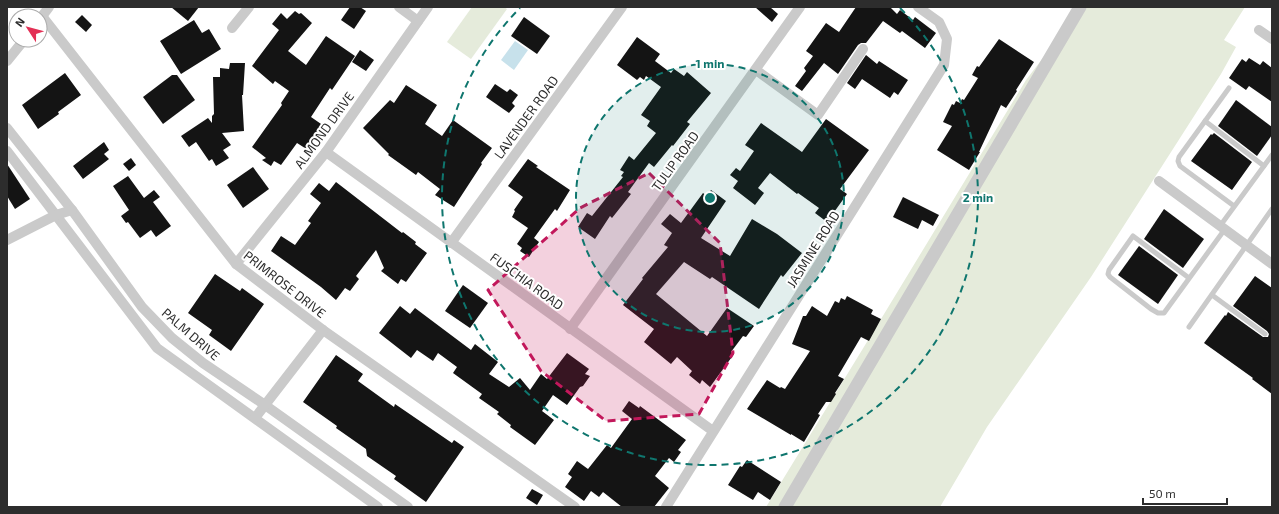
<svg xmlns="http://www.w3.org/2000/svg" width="1279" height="514" viewBox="0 0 1279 514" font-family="'Exo 2',sans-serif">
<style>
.green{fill:#e5ebdb}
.water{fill:#c7e1eb}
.building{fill:#141414}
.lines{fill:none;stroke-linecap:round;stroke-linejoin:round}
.service{stroke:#cacaca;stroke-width:5}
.minor{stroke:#cacaca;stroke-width:10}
.tertiary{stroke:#cacaca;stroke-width:13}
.marked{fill:#c2185b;fill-opacity:0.2;stroke:#c2185b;stroke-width:3;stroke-dasharray:8 5;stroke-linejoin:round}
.ring{fill:none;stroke:#0f766e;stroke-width:2;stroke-dasharray:7 5}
.labels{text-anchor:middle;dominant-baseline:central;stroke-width:4;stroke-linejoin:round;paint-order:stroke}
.street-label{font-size:13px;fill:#2d2d2d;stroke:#fff}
.centre{fill:#0f766e;stroke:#fff;stroke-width:2}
.ring-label{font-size:12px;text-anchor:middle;font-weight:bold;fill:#0f766e;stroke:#fff;stroke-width:4;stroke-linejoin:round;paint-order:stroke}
</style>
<rect width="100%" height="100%" fill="#fff"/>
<!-- green -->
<g class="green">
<path d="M472,7H504L507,9L471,59L447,42Z"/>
<path d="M1082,7H1245L1224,40L1236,47L1221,74L1091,277L987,427L940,507H766L881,319L1026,80Z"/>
</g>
<!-- water -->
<path class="water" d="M515,41L528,50L514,70L501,60Z"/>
<!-- building -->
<g class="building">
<path d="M171,7H199L188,21Z"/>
<path d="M350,7H360L366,11L354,29L341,20Z"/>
<path d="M755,7H770L778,14L772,22Z"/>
<path d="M856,7H890L897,14L900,10L913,20L915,17L936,33L925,48L902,31L900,33L883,21L866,43H861L858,45L838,74L824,63L802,91L795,86L806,71L804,68L813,56L806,51L826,23L839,32Z"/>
<path d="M295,11L299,14L301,13L312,23L288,51L306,65L326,36L355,56L332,90L330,88L311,117L324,126L308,150L297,143L281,165L274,161L271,166L262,160L266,158L252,147L282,105L281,103L289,91L275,81L273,84L252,66L279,30L272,24L281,13L287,19Z"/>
<path d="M82,15L92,25L86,32L75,22Z"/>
<path d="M524,17L550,36L537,54L511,36Z"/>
<path d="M194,20L202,33L209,29L221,49L181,74L160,41Z"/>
<path d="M637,37L660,54L655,61L671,73L674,69L684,76L687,72L711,93L687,122L690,124L673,146L672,145L654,167L649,163L628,192L631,194L612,218L610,216L595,239L578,227L587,213L592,216L623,177L621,176L624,172L620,170L629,156L634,160L656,133L647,126L650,121L641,115L661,87L646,76L644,80L640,77L637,80L617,65Z"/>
<path d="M999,39L1034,62L1016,90L1017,91L1006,108L1001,105L979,152H980L969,170L937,150L952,126L943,122L952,104L954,105L956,101L960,103L962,99L964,100L978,78L972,75L977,66L979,67Z"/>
<path d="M360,50L374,60L366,71L352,62Z"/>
<path d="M866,55L877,64L879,61L908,80L898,95L894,92L890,98L862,79L855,89L847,83Z"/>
<path d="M1249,58L1260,65L1263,61L1272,68V102L1249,86L1246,90L1229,78L1242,59L1246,62Z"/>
<path d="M230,63H245L243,95H242L244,131L222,133L231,145L223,150L229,158L216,166L212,159L209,161L196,142L189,147L181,136L208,118L212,123V116L214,114L213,77H220V68L229,69Z"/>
<path d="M65,73L81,95L58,112L59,114L38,129L22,105Z"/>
<path d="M172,75H177L195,100L163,124L143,97Z"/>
<path d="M495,84L507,92L510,89L518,95L512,103L515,106L509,113L486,97Z"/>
<path d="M406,85L437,105L425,124L442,136L453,120L492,148L481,163L482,164L454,207L435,195L440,189L418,172L416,175L388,155L389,154L363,128L390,100L394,103Z"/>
<path d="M1236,100L1272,127V135L1257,156L1218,126Z"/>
<path d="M826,119L869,150L840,189L847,194L827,222L815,213L819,208L798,193L797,194L770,173L758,188L764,193L755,205L733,188L738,181L730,175L736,168L740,171L754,151L745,145L761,123L802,152Z"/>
<path d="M1214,133L1252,162L1232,190L1191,161L1211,134L1212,135Z"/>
<path d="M104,142L109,150L104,154L109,159L83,179L73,166Z"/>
<path d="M131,158L136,165L129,171L123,164Z"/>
<path d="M528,159L538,166L536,167L570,190L557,211L555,209L534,238L539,242L529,257L520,251L522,248L517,244L528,228L512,217L515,211L514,210L523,197L508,186Z"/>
<path d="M7,164L30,199L15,209L7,196Z"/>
<path d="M253,167L269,189L243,208L227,185Z"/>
<path d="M128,176L144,198L154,190L160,197L153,202L171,226L156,237L151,230L140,238L128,222L126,223L121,216L129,210L113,186Z"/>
<path d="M336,182L402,233L403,232L416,242L415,244L427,253L406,282L401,279L398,284L381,271L384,268L376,250L356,276L359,279L350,291L345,288L336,300L321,287L271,251L281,236L295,245L311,223L308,221L321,203L310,194L319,183L329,191Z"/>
<path d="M711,190L726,201L701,238L730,256L752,219L777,234L802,253L783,277L781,275L759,309L712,277L710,279L684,262L656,294L707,336L727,308L754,326L746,337L743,336L731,352L734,354L710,387L702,380L700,384L689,375L692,371L677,357L671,364L644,342L654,329L623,305L643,279L642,278L668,247L664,245L672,233L661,224L670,214L681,223L703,193L707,196Z"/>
<path d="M903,197L939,215L933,226L922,220L918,229L893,217Z"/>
<path d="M1164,209L1204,239L1183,268L1144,239Z"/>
<path d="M1139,246L1178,275L1158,304L1118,275Z"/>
<path d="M215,274L240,291L242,288L264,304L231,351L209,335L212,330L188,313Z"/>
<path d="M1255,276L1272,288V394L1252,379L1253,378L1204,343L1225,315L1226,316L1228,312L1263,337H1268L1269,334L1267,331L1233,306Z"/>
<path d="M463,285L488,303L470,328L445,311Z"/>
<path d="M847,296L873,310L871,314L881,319L869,341L861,337L838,376L844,379L835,393L836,394L831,402H826L818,414L820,415L804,442L791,434V435L747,409L767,380L780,388L781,387L785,389L810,351L792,344L803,316H806L812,306L827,316L835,301L839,303L841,298L845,300Z"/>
<path d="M400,306L410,314L415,308L471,350L475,344L498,362L489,374L509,387L520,378L530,390L541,374L547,379L567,353L589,369L585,374L590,376L583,386L580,387L567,405L553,395L542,411L554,420L535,445L510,427L511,425L497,414L499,412L479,398L482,394L453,373L457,367L438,353L433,361L417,350L411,358L379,333Z"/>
<path d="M336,355L363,374L358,381L394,407L395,404L452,443L454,440L464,447L426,502L394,479L396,476L367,456L366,449L336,428L337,426L303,402Z"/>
<path d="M629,401L639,408L640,406L686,440L678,450L681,452L674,462L669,458L655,476L669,488L654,507H622L603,492L599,497L591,491L584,501L565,487L572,477L568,474L577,461L588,469L607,445L611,448L632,419L622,411Z"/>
<path d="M747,460L781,482L770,500L758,492L753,500L728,485L740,466L742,467Z"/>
<path d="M532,489L543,495L537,505L526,498Z"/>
</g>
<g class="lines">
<!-- service -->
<g class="service">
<path d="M1229,88L1179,157L1178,161L1180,166L1234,206"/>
<path d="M1205,121L1264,166"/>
<path d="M1220,226L1272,155"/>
<path d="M1189,278L1133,236L1109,270L1108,274L1110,277L1151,309L1158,313H1164L1225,229"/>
<path d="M1212,295L1265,334"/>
<path d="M1189,327L1272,209"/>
</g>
<!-- minor -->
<g class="minor">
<path d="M399,7L418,21"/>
<path d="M42,16L236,264L323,330L575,507"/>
<path d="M40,19L49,7"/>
<path d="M232,28L249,7"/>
<path d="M1259,30L1272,39"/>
<path d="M7,61L24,40"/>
<path d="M756,70L818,115L863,49"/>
<path d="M7,128L72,210L142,307L172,338L203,363L265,405L408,507"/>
<path d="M7,151L157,348L378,507"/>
<path d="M326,152L713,431"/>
<path d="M1159,181L1272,264"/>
<path d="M7,240L56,215L72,210"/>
<path d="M451,243L622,7"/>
<path d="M236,264L326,152L428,7"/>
<path d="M570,329L800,7"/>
<path d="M255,418L323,330"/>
<path d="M666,507L944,65L947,39L939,22L918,7"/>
</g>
<!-- tertiary -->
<path class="tertiary" d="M785,507L1080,7"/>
</g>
<!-- marked area -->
<path class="marked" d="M649,173L720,243L733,353L699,414L606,421L541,371L488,290L580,208Z"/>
<!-- distance rings -->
<circle cx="710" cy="198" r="134" fill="#0f766e" fill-opacity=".12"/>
<g class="ring">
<circle cx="710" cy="198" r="134"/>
<path d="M900 8A268 268 0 1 1 520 8"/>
</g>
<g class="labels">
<!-- street labels -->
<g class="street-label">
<text transform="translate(526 117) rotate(-54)">LAVENDER ROAD</text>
<text transform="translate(324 130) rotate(-54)">ALMOND DRIVE</text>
<text transform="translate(675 161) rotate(-54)">TULIP ROAD</text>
<text transform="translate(813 249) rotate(-58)">JASMINE ROAD</text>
<text transform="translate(527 281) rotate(36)">FUSCHIA ROAD</text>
<text transform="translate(285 284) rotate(38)">PRIMROSE DRIVE</text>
<text transform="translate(191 334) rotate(41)">PALM DRIVE</text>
</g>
</g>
<circle cx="710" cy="198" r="6" class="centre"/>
<g class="ring-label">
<text x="710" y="68">1 min</text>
<text x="978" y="202">2 min</text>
</g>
<!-- border -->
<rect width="1279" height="514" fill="none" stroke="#2d2d2d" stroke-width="16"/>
<!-- north arrow -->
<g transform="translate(28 28) rotate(306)"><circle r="19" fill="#ffffff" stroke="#ababab"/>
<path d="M0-3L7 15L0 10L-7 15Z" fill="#e33055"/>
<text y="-6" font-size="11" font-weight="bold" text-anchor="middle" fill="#2d2d2d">N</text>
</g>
<!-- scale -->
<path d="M1143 498v6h84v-6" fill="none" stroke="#2d2d2d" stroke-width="2"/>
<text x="1149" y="498" font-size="12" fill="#2d2d2d" stroke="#ffffff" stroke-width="3" paint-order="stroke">50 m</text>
</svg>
